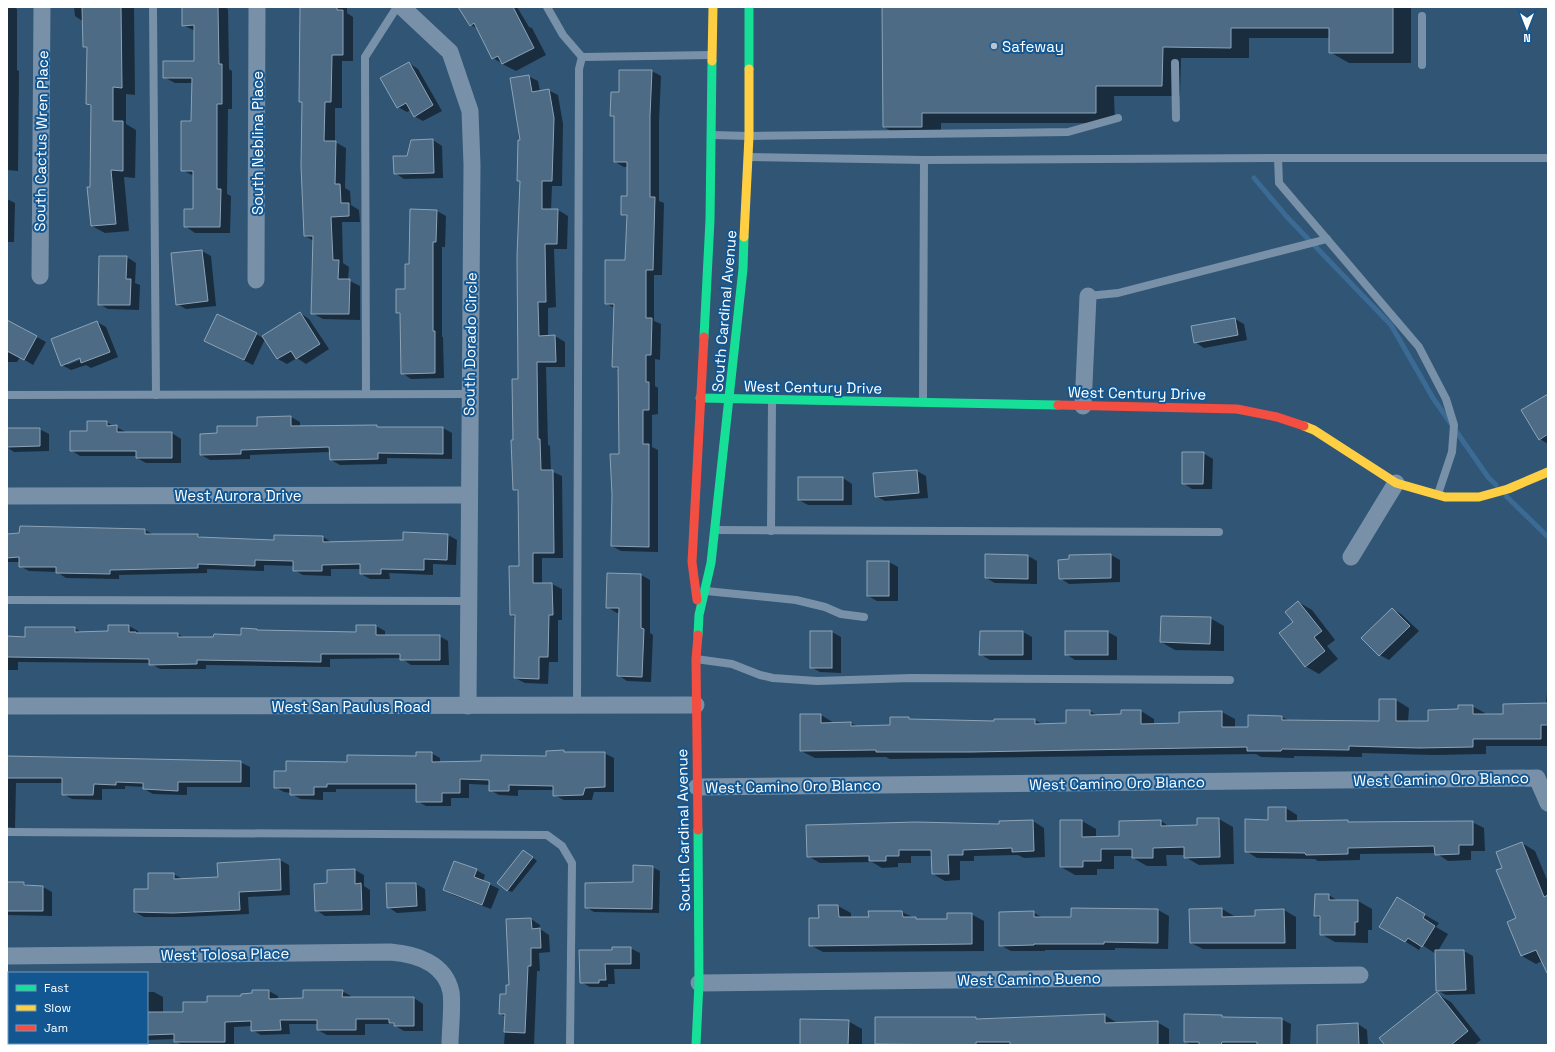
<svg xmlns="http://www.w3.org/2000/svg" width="1555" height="1052" viewBox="0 0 1555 1052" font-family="'Space Grotesk',sans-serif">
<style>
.shadow{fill:#0007;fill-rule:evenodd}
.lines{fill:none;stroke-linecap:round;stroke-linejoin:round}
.stream{stroke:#3b6b95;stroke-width:5}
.building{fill:#4d6b84;stroke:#8da3b6}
.lane{stroke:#7891a8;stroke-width:8}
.street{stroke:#7891a8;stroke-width:17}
.fast{stroke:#16e098;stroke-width:9}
.slow{stroke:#ffcf43;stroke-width:9}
.jam{stroke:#f24e42;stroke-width:9}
.poi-dot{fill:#b7c4cf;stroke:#135792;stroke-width:1.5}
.labels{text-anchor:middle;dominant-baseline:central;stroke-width:4;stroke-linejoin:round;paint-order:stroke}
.poi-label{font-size:15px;fill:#fff;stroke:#135792;text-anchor:start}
.street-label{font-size:15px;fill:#fff;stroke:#135792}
</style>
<rect width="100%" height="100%" fill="#305575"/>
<!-- shadow -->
<g class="shadow">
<path d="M7,7H14L17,9V70L19,71L18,171L7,170Z"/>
<path d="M74,7H134L135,95L126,94V124L136,130L135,178L124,177L129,231L105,233L92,226L91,188L92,107L87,104L88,49L84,46V22L75,16Z"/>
<path d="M183,7H224L228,9L229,69L232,71V109H228L227,194L231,196L230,233H195L185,226L194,210V176L182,170L192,122L193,83H175L164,77L195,62V31L183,25Z"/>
<path d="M301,7H347V13L353,17V61H342V108H335V142L346,148L345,188L350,191L351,205L359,210L360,222H342L343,263L349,267L348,280L360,286V320L323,319L312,313L314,241L305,236L303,103L300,101Z"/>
<path d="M460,7H517L529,27L532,28L546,55L516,71L506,66L493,58L478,29L471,25Z"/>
<path d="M883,7H1411V63H1349L1330,52V38H1249V58H1181L1180,96H1114L1115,123H941V137H902L884,127Z"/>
<path d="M409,63L418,69L442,111L423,121L414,116L411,110L407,112L398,107Z"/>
<path d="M652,71L661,76L659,122V201L664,203L662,275H654V321L661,324L660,360L655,359V386L658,388V414L652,415V447L658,450V552L621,551L612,546L613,495L620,455L619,370L613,366L614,308L606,303L626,261L628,217L622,214L628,197V167H624L615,162V117L611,115L620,93Z"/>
<path d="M528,76L538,81L540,91L548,90L558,95L563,124L562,186H552L551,210H558L568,216L567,249H554L556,307L548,308V336H555L565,342V367H546L548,445L550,446L551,471L562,476L563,558H542V584H552L562,589V620H558V662H549L548,684L525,683L515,678L516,618L511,615L520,567L519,493L514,489V441L519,380L521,182L518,180L519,126Z"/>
<path d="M433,140L442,146L443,178L404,179L395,173L408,157Z"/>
<path d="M7,199L15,203L14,242H7Z"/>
<path d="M437,211L446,216L445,247H442V337H443L444,378L411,379L402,373L401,315L397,313L406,290L410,265Z"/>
<path d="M202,251L211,256L216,306L186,309L177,304Z"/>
<path d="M127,257L136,263L135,283L140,285L139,310L108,309L99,304Z"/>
<path d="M300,313L309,319L329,349L306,364L297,358L287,364L278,359Z"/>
<path d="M1235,319L1244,324L1247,340L1204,348L1195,342Z"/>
<path d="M7,321L46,342L33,365L20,357L17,362H7Z"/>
<path d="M97,322L106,327L118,357L91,368L86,365L71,370L62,365ZM84,356L85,358L67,365V363Z"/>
<path d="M256,334L265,339L253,365L215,346Z"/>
<path d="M1548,395V444L1540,439Z"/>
<path d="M291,417L300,422V427L377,426L380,428H443L452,433V459L387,458V464L340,465L331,460L330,452L250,455V459L210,460L201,455L218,434L258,427Z"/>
<path d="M106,422L126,432V433H172L181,439V463H146L137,458V456H80L71,450L88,432Z"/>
<path d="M7,429H39L49,434V451L14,452L7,447Z"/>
<path d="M1203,453L1213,459L1212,489H1192L1183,483Z"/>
<path d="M917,471L926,476L928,498L885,501L876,496Z"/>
<path d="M799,478H843L852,484V505H808L799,500Z"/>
<path d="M145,530L155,535H198L203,538L275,541L323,537L333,543L404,541L448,535L457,540L456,565L433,564V575L389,573L390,579H370L361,574V569H331V576L303,575L294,570V566L264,565V571L207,569V573L119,575V579L66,578L57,572L29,571L20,566V562H7V535Z"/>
<path d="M1111,555L1120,560V582L1069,584L1060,578L1070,560Z"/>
<path d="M1028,556L1037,561V584L995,583L986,578Z"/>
<path d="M889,562L898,567V601H877L868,596Z"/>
<path d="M641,575L650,580V633L653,635L651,682L627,681L618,675L620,613H617L607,607Z"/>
<path d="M1298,602L1312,610L1335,640L1327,646L1338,659L1319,674L1305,666L1294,622Z"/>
<path d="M1392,609L1401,614L1419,631L1389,660L1380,655Z"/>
<path d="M1210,618L1224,626V651L1175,650L1161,642Z"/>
<path d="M129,626L138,631V634H178L185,638H214L242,636L257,630L259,631L357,633V626H376L385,631V636H439L448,641L449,665H411L401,658L330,659V667L206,665V669H160L150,663L18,662V670H7V637L26,638L75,628L82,633L109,632Z"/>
<path d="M832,632L841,637V673L820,672L811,667Z"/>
<path d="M981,632H1023L1032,637V660H990L980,654Z"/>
<path d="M1066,632H1108L1117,637V660H1075L1066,654Z"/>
<path d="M1547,693H1548V746H1486V754L1433,755L1362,753V757L1294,756V758L1261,757L1256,754L890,759L886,757L815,758L801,751L821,715L834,723H851L857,726H891L909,718L913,720L995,722V720H1035L1044,725L1067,724L1089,711L1097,715H1122L1141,711L1154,719V724H1180L1222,712L1235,719V728H1249L1282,717L1290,721L1380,722L1396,700L1409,708L1408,722H1429L1472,706L1485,713V715H1504L1546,704Z"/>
<path d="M547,752L604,753L614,758V792H594L592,800H564L554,795V790H518V796L499,795L490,790V785L469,784V798H451V806H426L417,801V789H336V792H323V800L301,799L291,794V793L284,792L275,787L287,772L348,763L417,757L431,753L440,758V762H482L547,757Z"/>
<path d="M7,757L240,762L250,767V787H187V795L153,794L144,789V787L125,786V789H102V800L72,799L63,794V783H16L15,828L7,827Z"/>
<path d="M1286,808L1297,815V822L1347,821L1351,823L1472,822L1484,828L1485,851H1471V860L1448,861L1436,853L1360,854V860L1318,861L1315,859L1257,858L1246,851L1269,821Z"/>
<path d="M1198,819H1219L1233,827L1234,864L1199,865L1185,857V855H1166L1167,866H1147L1133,858V856H1114V869H1097V875H1075L1061,867L1082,821L1096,829V837H1120L1161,821L1170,827L1198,826Z"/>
<path d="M1033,821L1044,828L1045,857L1024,858L1018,855L974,856V861H960V880L945,881L933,874L932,856H911V863H898V867L882,868L872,862L820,863L808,856L1000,825Z"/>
<path d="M1522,843L1535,851L1548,882V973L1542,961L1536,964L1522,956L1517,919L1503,868Z"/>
<path d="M528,853L537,861L512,892L507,890Z"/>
<path d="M280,860L289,865L290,895L248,897L249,914L182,917H144L135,912L149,890L173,874L183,879L219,878Z"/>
<path d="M652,867L660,871L659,913L594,912L586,907L634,883Z"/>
<path d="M355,870L364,875V886L370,890V915L325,916L316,910L328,884Z"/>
<path d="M476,870L485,875L483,881L499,889L491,909L453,895L444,890Z"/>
<path d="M7,883H24L31,887H43L52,892V916L7,915Z"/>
<path d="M388,884H416L425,889L426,911L397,913L388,907Z"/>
<path d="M1329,895L1338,901H1358L1372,909V930H1368V943L1335,942L1321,934V919L1315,916Z"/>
<path d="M1397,899L1439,923L1436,927L1448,934L1438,951H1464L1473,956L1475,994L1446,995L1437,990L1436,954L1422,945L1419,950L1380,926Z"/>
<path d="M820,906H838L851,913V918H870L902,912L919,920H948L971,914L984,921V951L823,952L810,945L820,919Z"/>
<path d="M1072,909L1158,910L1169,916L1168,949L1115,948V950H1045V951H1011L1000,945L1033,912L1043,918H1072Z"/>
<path d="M1222,909L1234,916V917H1256V911L1284,910L1296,917V949H1203L1191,943Z"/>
<path d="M531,919L540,925V929L549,935L550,952L539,953L540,971H537L534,1045H504L506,1017L500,1014L510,986Z"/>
<path d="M630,948L640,953V969H614L615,984H608V987H590L581,982L613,951Z"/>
<path d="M269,991L278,996V999H304L342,991L351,996V998H414L423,1004V1031H404L392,1024H365V1035H327L318,1030V1024H289L290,1034L261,1035L252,1030V1026L234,1027V1045H182L175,1041V1039L147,1040V992H154L163,997V1013H184L208,1003Z"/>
<path d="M7,994H9V1043H12V1045H7Z"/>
<path d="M1437,994L1451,1002L1481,1040L1474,1045H1386Z"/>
<path d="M1104,1015L1116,1022V1024L1157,1022L1169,1029V1045H878L876,1044L976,1018L979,1020Z"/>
<path d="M1222,1016L1225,1018L1281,1019L1291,1024L1290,1045H1191L1185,1042Z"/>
<path d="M848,1021L862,1029V1045H801Z"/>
<path d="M1358,1024L1367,1030L1368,1045H1318V1026Z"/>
</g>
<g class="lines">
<!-- stream -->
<g class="stream">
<path d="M1254,178L1287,217L1391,325L1433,398L1488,477L1496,485"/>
<path d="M1506,496L1548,537"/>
</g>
</g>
<!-- building -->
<g class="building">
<path d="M82,7H121L122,88L113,87V121H123V171L111,170L116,224L91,226L87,187H90L91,105L86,104L87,47H83Z"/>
<path d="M182,7H218L219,64H222V104H217V189H221L220,227H184V209H193V171H181V121H191L192,78H163V61H194V25L182,26Z"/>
<path d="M300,7H337V10H343V55H332L331,102H325L324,141H336L335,184H340L341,203H349V216L331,217L333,260H339L338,279H350L349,314H311L313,236H304L301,166L302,102H299Z"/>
<path d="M458,7H513L534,48L502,64L498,56L492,59L474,23L470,26Z"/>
<path d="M882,7H1393V53H1329V28H1231V48L1163,47L1162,86H1096V113H922V127H883Z"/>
<path d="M409,62L433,105L414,117L406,103L397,108L380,78Z"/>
<path d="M619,70H652L650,116V197H655L653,270H646V318H652L651,355H646V382H649V410H643V444H649V547L611,546L612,495L610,454H619L618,367H612L614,304H605V260H625L627,215H621V196H627V162H614V116H610L611,92H619Z"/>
<path d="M529,75L532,92L549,89L554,118L552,181H542V209H558L557,244H545L546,302H538L539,336L555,335L556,362H537L538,439H540L541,470H553L554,553H533V583H552L553,615H549L548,657H539V679L514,678L515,615H510L509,566H519L518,490H513L511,440H513L512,379H518L517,256L520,181H517L518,140H520L510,78Z"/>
<path d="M433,139L434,173L394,174L393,156H407L411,140Z"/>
<path d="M410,209L437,210L436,242H433V331H435V373L401,374L400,313H396V289H405V264H409Z"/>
<path d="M202,250L208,301L176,305L171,253Z"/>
<path d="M99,256H127L126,279H131L130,305H98Z"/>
<path d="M300,312L320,344L296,359L291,351L277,359L262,336Z"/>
<path d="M217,314L257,333L244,360L204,341Z"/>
<path d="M1235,318L1238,335L1194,343L1191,326Z"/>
<path d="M7,320L37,336L24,360L7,351Z"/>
<path d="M97,321L110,352L81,363L80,358L61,366L51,339Z"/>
<path d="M1548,394V434L1539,440L1521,410Z"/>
<path d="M291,416V426L377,425V427H443V454L378,453V459L330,460L329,447L241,450V454L200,455V434L217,433V426H257V417Z"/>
<path d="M87,421H107V426L117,425V432H172V458H136V451H70V431H87Z"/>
<path d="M7,428H40V446L7,447Z"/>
<path d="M1182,452H1204L1203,484H1182Z"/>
<path d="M917,470L919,493L875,497L873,473Z"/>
<rect x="798" y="477" width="45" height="23"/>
<path d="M20,526L145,529V534H198V537L274,540V535L323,536V542L403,540V532L448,534L447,560L424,559V570L381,569V574H360V564L322,565V571H293V561L255,560V566L198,564V568L110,570V574L56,573V567H19V557L7,558V534L19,533Z"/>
<path d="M985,554L1028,555V579L985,578Z"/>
<path d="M1111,554V578L1059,579L1058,560L1069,559V555Z"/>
<rect x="867" y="561" width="22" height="35"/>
<path d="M607,573L641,574V628L644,629L642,677L617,676L619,608H606Z"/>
<path d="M1298,601L1322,631L1314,637L1325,651L1305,667L1279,633L1293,622L1285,612Z"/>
<path d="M1392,608L1410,626L1379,656L1361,638Z"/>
<path d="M1161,616L1211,617L1210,644L1160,642Z"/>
<path d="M108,625H129V632H136V633H178V637H213L214,634L241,635V628L257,629V630L356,632V625H376V635H440V660H400V654H321V662L197,660V664L149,665V659L7,657V636L25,637V627H75V632L108,631Z"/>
<rect x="810" y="631" width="22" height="37"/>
<path d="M980,631H1023V655H979Z"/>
<rect x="1065" y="631" width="43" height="24"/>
<path d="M1379,699H1396V721H1428V710L1458,709V705H1473V714H1503V704L1548,703V725H1541V739H1473V747L1419,748L1349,746V750L1282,749L1281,751H1247V747L971,752H876V750L800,751V714H821V723L851,722V726L890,725V717H909V719L994,721V719H1035V724L1066,723V710H1090V715L1121,714V710H1141V724L1179,723V712L1222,711V727H1248V715L1282,716V720L1379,721Z"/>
<path d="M564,750V752H605V787L585,788L583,795L553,796V786L509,785V791H489V780L460,779V793H442V802H416V784H327V787H314V795H290V788H274V771H286V761L347,762V755L416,756V752H432V762L481,761V755L546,756V751Z"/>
<path d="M7,756L241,761V782H178V791L143,789V783L116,782V785L94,784L93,795H62V778H7Z"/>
<path d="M1268,807H1286V821L1348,820V822L1473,821V845H1459V854L1435,855L1434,846L1348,848V854L1306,855L1305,853L1245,852V819L1268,820Z"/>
<path d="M1197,818H1219L1220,857L1184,858V847L1153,848V858H1132V849H1101V861H1083V867H1060V820H1082V837L1119,836V821L1161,820V826L1197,825Z"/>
<path d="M1033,820L1034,851L1012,852V848L963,850V855H948L949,874H932L931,850H899V856H886V861H869V856L807,857L806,825L916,822L999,824V821Z"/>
<path d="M1522,842L1544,897L1548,895V975L1536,950L1521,956L1507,922L1516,918L1496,870L1502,868L1496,852Z"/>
<path d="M523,850L533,857L507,891L497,883Z"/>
<path d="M280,859L281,890L239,892L240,910L173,913L134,912V889H148V873H174V879L218,877L217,863Z"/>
<path d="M454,861L477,869L474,877L490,883L482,905L443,890Z"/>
<path d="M633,865L653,866L652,909L585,908V883L633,882Z"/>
<path d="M355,869V884L361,883L362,910L315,911L314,884L327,883V870Z"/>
<path d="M7,882H24V885L43,886V911H7Z"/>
<path d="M386,883H416L417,906L387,908Z"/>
<path d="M1315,894H1329V900H1358V922H1355V935H1320V916H1314Z"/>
<path d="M1397,897L1425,914L1423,918L1435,926L1422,947L1408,938L1405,942L1379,927Z"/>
<path d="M818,905H838L839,917H869L868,911H902L903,917H916V919H947V913H972V944L809,946V918H819Z"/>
<path d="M1071,908L1158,909V943L1104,942V944H1034V945L999,946V912L1034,911V917H1071Z"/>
<path d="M1222,908V917L1255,916V910L1284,909L1285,943H1190L1189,909Z"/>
<path d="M531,918L532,929L540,928L541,948H531V966H528L525,1033L504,1032L505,1014H499L500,994H506V985H509L506,919Z"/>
<path d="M612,947H631V964H605L606,980H599V983H580L579,950H612Z"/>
<path d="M1435,950H1464L1466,990L1436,991Z"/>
<path d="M252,990H269V999L303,998V990H343L342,997H414V1026H394V1023H389V1019H356V1030H317V1020H280L281,1030L251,1031V1021L225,1022V1042H174V1034L147,1035V1012H183V1002H207V996H241V994L252,993Z"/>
<path d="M1437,992L1468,1031L1451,1045H1385L1379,1038Z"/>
<path d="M1105,1014V1023L1158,1021V1045H1010V1042H976V1045L875,1044V1017H976V1019Z"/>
<path d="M1184,1014L1222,1015V1017L1282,1018V1045H1257V1042H1222L1221,1045H1199V1042H1184Z"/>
<path d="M800,1019L849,1020L848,1045H800Z"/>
<path d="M1358,1023L1359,1045H1317V1025Z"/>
</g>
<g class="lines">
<!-- lane -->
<g class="lane">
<path d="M153,7L156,395"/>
<path d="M547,7L563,35L582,57L712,55"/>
<path d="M1422,16V65"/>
<path d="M1175,63L1176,118"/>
<path d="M712,135L749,136L1068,132L1118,118"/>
<path d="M749,157L924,160L1278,158H1548"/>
<path d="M1278,158L1279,183L1419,347L1446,399L1454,425L1452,452L1438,494"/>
<path d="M1088,296L1118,293L1327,239"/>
<path d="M366,394L365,57L397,7"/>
<path d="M7,395L470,394"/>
<path d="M923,402L924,160"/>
<path d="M716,530L1219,532"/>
<path d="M771,531L772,401"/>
<path d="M706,591L796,600L825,607L841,614L864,617"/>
<path d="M7,600L469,601"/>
<path d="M696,659L732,664L760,675L773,678L817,681L911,678L1230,680"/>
<path d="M577,706L579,69L582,57"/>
<path d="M7,832L547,835L562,846L572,863L570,1045"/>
</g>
<!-- street -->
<g class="street">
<path d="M402,7L450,52L470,111L472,165L468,706"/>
<path d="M40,276L42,7"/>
<path d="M256,280L257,7"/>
<path d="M1083,406L1088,296"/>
<path d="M7,496L469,495"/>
<path d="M1351,557L1396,483"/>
<path d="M7,706L696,705"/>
<path d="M697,787L1537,778L1548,803"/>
<path d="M7,956L390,952C416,954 445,963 451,992C453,1005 450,1031 450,1045"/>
<path d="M699,983L1360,975"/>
</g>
<!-- fast -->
<g class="fast">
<path d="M749,7V69"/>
<path d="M704,337L710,220L712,61"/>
<path d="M700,398L1058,405"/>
<path d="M698,635L699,615L711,563L743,269L744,237"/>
<path d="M696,1045L699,983L698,830"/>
</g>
<!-- slow -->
<g class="slow">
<path d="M712,61L713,7"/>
<path d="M744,237L749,136V69"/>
<path d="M1304,426L1314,430L1396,483L1445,497H1479L1508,489L1548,472"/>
</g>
<!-- jam -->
<g class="jam">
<path d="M1058,405L1237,409L1277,417L1304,426"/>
<path d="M697,600L692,562L704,337"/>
<path d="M698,830L696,659L698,635"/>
</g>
</g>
<!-- markers -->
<circle class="poi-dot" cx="994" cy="46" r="4"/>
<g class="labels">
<!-- poi labels -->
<g class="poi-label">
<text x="1002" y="46">Safeway</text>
</g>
<!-- street labels -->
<g class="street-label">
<text transform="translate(41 141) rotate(-89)">South Cactus Wren Place</text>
<text transform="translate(257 143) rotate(-90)">South Neblina Place</text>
<text transform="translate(724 311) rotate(-85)">South Cardinal Avenue</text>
<text transform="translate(470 344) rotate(-89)">South Dorado Circle</text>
<text transform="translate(813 387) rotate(1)">West Century Drive</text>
<text transform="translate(1137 393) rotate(1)">West Century Drive</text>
<text x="238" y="495">West Aurora Drive</text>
<text x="351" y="706">West San Paulus Road</text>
<text transform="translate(1441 779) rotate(-1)">West Camino Oro Blanco</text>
<text transform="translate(1117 783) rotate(-1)">West Camino Oro Blanco</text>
<text transform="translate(793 786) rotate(-1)">West Camino Oro Blanco</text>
<text transform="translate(683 830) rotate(-91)">South Cardinal Avenue</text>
<text transform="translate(225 954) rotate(-1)">West Tolosa Place</text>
<text transform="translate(1029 979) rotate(-1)">West Camino Bueno</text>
</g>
</g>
<!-- border -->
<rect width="1555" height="1052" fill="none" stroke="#ffffff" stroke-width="16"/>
<!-- legend -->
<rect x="8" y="972" width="140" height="72" fill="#135792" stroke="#719abe"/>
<rect x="16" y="985" width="20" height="6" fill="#16e098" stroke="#719abe"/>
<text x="44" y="992" font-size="12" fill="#ffffff">Fast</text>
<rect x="16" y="1005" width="20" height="6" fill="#ffcf43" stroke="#719abe"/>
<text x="44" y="1012" font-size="12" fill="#ffffff">Slow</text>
<rect x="16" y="1025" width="20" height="6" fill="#f24e42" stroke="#719abe"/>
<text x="44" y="1032" font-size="12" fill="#ffffff">Jam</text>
<!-- north arrow -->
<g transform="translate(1527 28) rotate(180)" stroke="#135792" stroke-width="3" paint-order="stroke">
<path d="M0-3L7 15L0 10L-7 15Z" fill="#ffffff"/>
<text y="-6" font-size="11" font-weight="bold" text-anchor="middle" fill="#ffffff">N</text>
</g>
</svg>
